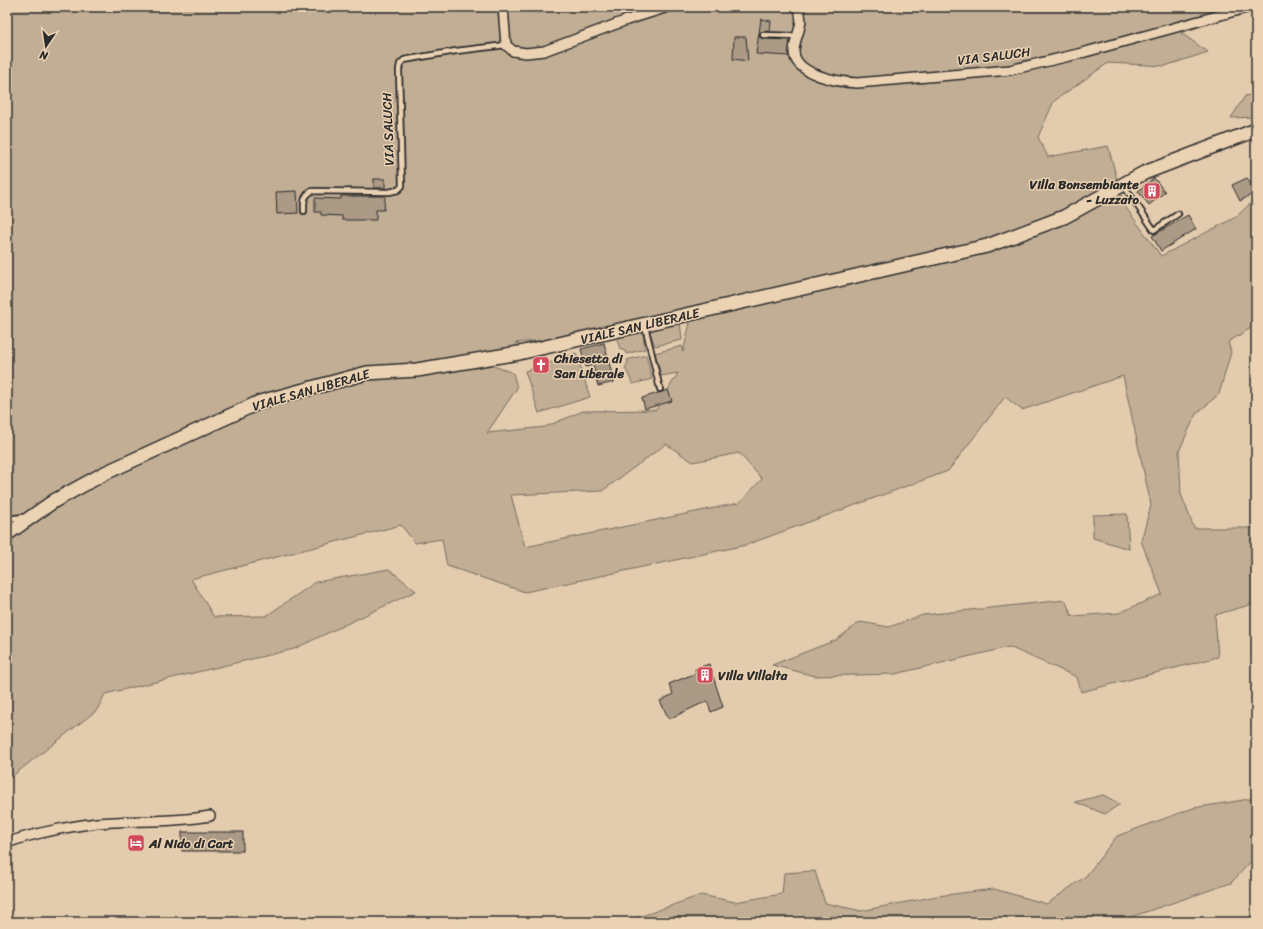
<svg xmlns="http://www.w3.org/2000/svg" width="1263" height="929" viewBox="0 0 1263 929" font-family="Sriracha,sans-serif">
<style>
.green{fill:#c1ae95;stroke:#766c60;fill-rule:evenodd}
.building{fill:#ab9a85;stroke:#2b2b2b}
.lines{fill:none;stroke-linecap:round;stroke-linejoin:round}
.lane-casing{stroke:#2b2b2b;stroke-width:8}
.street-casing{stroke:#2b2b2b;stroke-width:12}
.secondary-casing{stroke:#2b2b2b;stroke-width:16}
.lane{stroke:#ebd2b3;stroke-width:4.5}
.street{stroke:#ebd2b3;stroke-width:9}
.secondary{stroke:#ebd2b3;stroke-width:13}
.labels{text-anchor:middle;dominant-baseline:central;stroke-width:3;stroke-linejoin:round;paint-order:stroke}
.street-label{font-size:13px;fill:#2b2b2b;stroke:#ebd2b3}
.poi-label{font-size:13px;font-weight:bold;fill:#2b2b2b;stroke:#ebd2b3;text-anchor:start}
</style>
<rect width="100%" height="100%" fill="#e3cbae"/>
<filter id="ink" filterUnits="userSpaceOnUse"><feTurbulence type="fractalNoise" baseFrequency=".025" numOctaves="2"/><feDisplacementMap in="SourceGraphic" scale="8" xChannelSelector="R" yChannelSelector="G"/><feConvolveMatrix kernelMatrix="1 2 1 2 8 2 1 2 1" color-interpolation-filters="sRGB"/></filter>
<g filter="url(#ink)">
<!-- green -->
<g class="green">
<path d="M7,7H1256L1181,33L1208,52L1165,66L1108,63L1054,101L1038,137L1048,157L1108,146L1124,205L1161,256L1236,217L1256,198V325L1228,342L1231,352L1219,394L1196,414L1179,451L1181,494L1194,528H1256V603L1215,615L1218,657L1081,692L1077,677L1009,647L895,674L815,676L772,665L836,640L860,622L889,627L923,615L1065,600L1072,616L1119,613L1162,594L1141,541L1151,505L1123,376L1022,410L1005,397L948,471L746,545L525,592L447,566L442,539L415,543L401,525L191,579L214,617L266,616L316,582L389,569L416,591L294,649L105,694L97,710L7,780ZM694,306L683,352L682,346L655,353L661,376L678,373L656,410L583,411L545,427L487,433L517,388L513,373L477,360L519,353V344L515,343L537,341L547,347ZM666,444L693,462L739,453L762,479L739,503L525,547L511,495L602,491Z"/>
<path d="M1256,94V117L1231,118L1245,96Z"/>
<path d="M680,321L682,340L655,346L650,332L652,326Z"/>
<path d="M638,331L643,333L645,349L626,354L625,351L620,349L616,336Z"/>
<path d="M576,353L590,397L539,413L525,371L536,367L538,372L548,371L547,364Z"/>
<path d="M646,355L652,379L633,384L625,368L628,363L627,360Z"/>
<path d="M1127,514L1129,549L1093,538V515Z"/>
<path d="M1103,795L1120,804L1105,814L1075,802Z"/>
<path d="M1256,798V856L1231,883L1116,922H625L701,895L735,902L782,894L784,873L815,871L825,903L861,911L937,896L994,889L1047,904L1086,876L1117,836L1193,808Z"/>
</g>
<!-- building -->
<g class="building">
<path d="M761,19L771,21L770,31L761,32L760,37L763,39L790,40L789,56L756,54Z"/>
<path d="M734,37H746L748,61L733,59Z"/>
<path d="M1154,178L1165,192L1149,205L1138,191Z"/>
<path d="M1247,178L1256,192L1240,201L1232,185Z"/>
<rect x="374" y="179" width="11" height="9"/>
<path d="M297,191L298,213L277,214L276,192Z"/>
<path d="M341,196H385L384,210H376V220H342V216L321,215V212H315V198L341,199Z"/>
<path d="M1188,215L1196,229L1161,251L1152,236Z"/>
<path d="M604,343L614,382L598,386L593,365L586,367L581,349Z"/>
<path d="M545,357L548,370L537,373L535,360Z"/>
<path d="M668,390L672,401L645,409L642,398Z"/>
<path d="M709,664L723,707L711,712L707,701L669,719L660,701L673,694L669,684L696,673L695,669Z"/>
<rect x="182" y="832" width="61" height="19"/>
</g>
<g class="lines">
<defs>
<g id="lane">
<path d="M763,35L798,36"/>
<path d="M1124,186L1154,230L1178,214"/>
<path d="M304,211C304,202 303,196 312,191L389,192L398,190L402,186L399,70L400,64L404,60L456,51L506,45"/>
<path d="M645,326L660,389"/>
<path d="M7,519L23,517"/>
</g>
<g id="street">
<path d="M503,7L506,45L513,51L526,53L544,51L627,20L668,7"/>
<path d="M798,7C806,26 794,35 794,52C795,75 839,82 857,83L1010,70L1078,54L1250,7"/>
<path d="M7,843C29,834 72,826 97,823C134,820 172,823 210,816"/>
</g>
<path id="secondary" d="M7,534L54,501L105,473L260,402L367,373L417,370L519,353L987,246L1064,217L1144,173L1256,130"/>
</defs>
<!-- lane casing -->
<use href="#lane" class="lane-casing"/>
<!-- street casing -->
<use href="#street" class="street-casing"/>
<!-- secondary casing -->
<use href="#secondary" class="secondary-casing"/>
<!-- lane -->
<use href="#lane" class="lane"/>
<!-- street -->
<use href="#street" class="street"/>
<!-- secondary -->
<use href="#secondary" class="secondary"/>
</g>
</g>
<!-- icons -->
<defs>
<symbol id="building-square" viewBox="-11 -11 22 22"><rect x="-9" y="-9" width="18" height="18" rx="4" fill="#d1495b" stroke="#ebd2b3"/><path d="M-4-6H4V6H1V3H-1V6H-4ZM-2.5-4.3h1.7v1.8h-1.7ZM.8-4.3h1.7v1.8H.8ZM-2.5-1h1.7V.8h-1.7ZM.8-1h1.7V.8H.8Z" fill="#fff"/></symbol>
<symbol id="church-square" viewBox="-11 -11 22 22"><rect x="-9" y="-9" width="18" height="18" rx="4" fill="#d1495b" stroke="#ebd2b3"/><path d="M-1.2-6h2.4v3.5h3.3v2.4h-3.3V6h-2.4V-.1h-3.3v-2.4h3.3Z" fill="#fff"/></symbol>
<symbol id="hotel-square" viewBox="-11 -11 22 22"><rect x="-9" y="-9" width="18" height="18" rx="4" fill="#d1495b" stroke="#ebd2b3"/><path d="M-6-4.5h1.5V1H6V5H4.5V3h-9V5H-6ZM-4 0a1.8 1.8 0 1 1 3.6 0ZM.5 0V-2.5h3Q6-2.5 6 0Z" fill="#fff"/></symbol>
</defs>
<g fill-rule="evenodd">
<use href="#building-square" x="1142" y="181" width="20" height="20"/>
<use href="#church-square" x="531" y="355" width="20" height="20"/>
<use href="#building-square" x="695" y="665" width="20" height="20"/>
<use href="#hotel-square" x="126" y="833" width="20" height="20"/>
</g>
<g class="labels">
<!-- street labels -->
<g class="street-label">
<text transform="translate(994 56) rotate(-7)">VIA SALUCH</text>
<text transform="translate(388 129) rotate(-92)">VIA SALUCH</text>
<text transform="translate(640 326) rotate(-13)">VIALE SAN LIBERALE</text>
<text transform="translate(311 390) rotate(-16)">VIALE SAN LIBERALE</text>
</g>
<!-- poi labels -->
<g class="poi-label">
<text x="1139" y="184" text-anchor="end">Villa Bonsembiante<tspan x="1139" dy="15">- Luzzato</tspan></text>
<text x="554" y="358">Chiesetta di<tspan x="554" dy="15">San Liberale</tspan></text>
<text x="718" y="675">Villa Villalta</text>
<text x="149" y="843">Al Nido di Cart</text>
</g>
</g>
<!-- margin -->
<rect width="1263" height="929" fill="none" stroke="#ebd2b3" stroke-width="24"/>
<rect x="12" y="12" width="1239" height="905" fill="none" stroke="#2b2b2b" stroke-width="1.5" filter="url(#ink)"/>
<!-- north arrow -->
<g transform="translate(46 46) rotate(193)" stroke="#ebd2b3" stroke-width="3" paint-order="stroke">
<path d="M0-3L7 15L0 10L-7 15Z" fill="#2b2b2b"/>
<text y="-6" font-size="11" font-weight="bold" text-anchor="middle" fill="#2b2b2b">N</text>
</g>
</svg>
